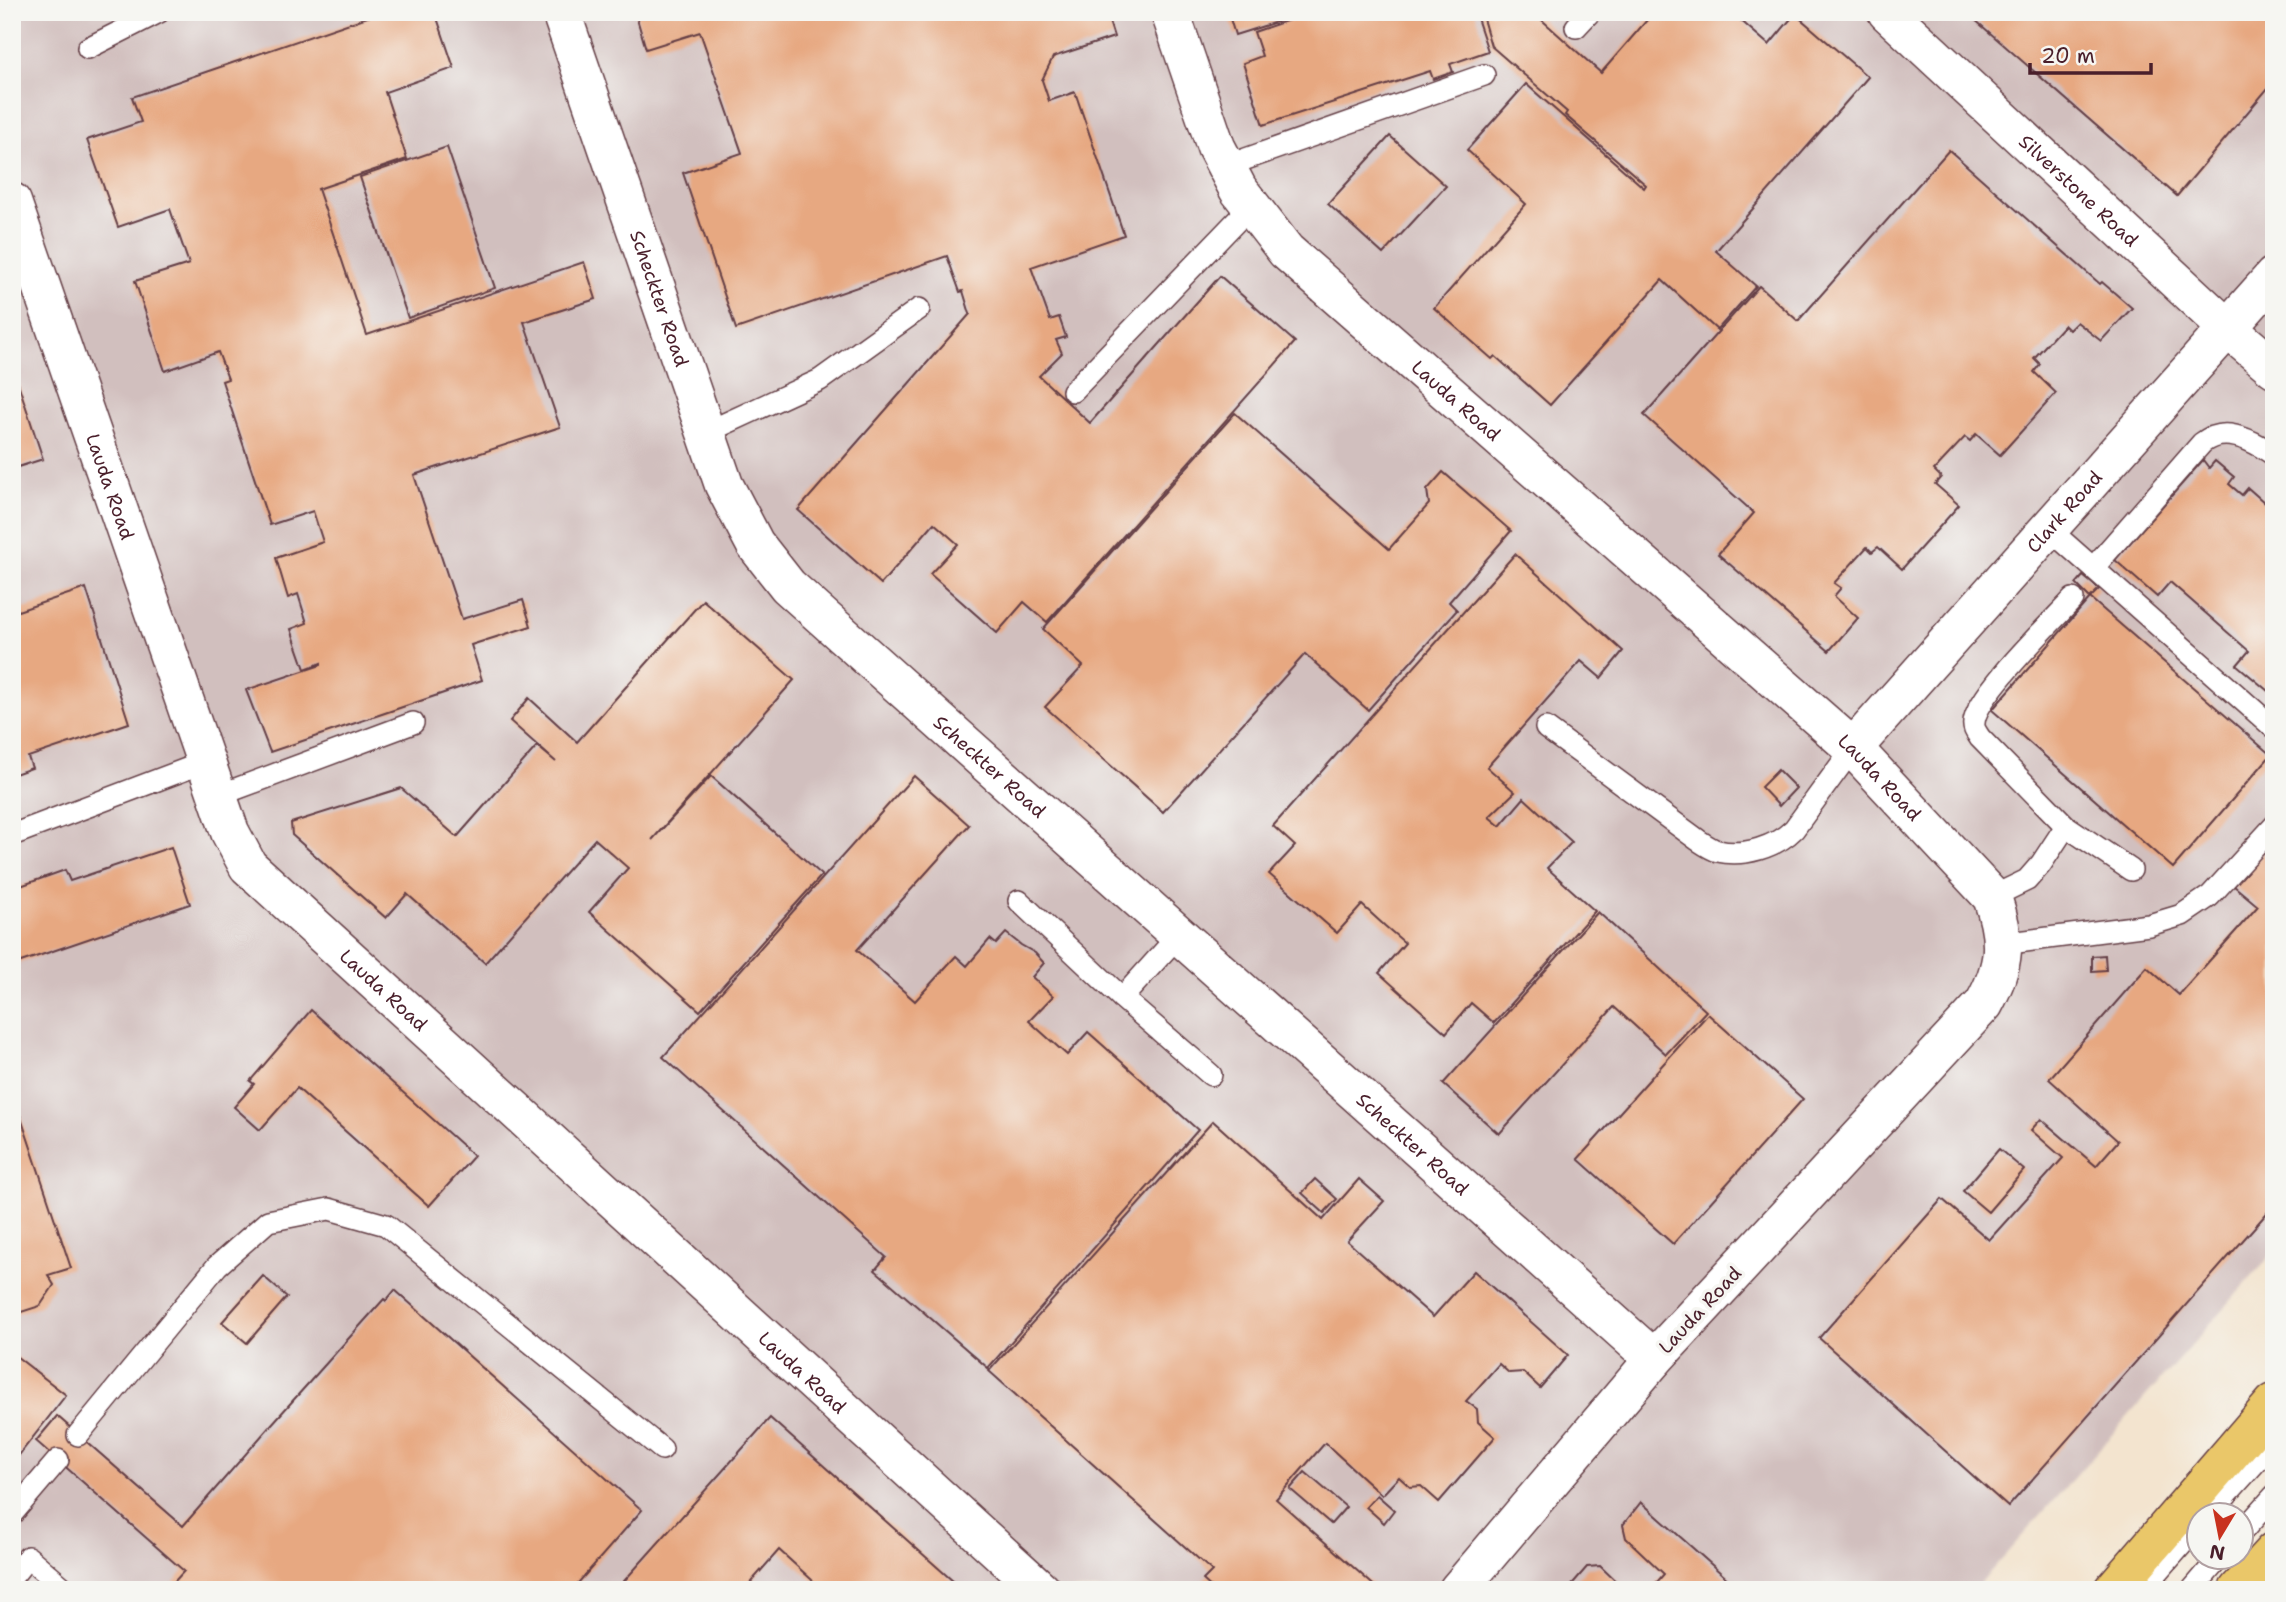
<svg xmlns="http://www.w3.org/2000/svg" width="2286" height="1602" viewBox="0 0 2286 1602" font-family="'Shantell Sans',sans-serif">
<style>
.industrial{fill:#d1bfbe}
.building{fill:#e7a881}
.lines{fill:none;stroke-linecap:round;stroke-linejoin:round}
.service-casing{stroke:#633d44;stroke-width:24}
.minor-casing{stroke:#633d44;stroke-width:41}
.primary-casing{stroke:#633d44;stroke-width:41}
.service{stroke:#fff;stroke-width:21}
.minor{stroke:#fff;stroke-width:38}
.primary{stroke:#eac769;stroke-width:38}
.labels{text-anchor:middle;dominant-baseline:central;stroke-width:7;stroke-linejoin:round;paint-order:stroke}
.street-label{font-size:19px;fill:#4a1f2b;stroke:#f6f6f2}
</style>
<rect width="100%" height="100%" fill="#f6f6f2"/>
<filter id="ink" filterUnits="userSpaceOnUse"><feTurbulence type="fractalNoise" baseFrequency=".0143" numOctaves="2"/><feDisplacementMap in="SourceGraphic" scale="14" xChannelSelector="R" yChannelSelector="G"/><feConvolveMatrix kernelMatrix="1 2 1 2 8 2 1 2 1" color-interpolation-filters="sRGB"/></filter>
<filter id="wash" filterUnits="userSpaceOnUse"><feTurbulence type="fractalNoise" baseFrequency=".00686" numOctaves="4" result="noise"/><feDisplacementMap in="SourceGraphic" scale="28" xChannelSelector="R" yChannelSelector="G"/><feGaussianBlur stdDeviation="1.57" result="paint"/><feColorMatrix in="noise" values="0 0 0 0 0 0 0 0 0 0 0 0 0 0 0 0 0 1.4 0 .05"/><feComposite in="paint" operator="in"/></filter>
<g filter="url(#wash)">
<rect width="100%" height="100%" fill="#f3e4cf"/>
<!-- industrial -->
<path class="industrial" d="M12,12H2274V1252L1974,1590H12Z"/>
<g id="blocks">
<!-- building -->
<g class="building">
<path d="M382,12H435L454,68L385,92L407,159L318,189L367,335L584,262L596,299L524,322L560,427L414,475L462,619L523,600L531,626L471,645L482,680L270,752L246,690L321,665V663L305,669L291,629L307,623L298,594L288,598L276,558L323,542L313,511L270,525L222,381L228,379L218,352L165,371L135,281L189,264L170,209L118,227L87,140L141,122L132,97Z"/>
<path d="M635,12H1106L1114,37L1053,57L1042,80L1049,101L1075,92L1124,235L1031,267L1050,320L1059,317L1066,337L1056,340L1062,353L1039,376L1090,423L1220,276L1295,342L1047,622L1024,602L997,633L930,574L958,544L934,523L881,584L798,510L970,314L963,291L960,292L947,256L736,329L683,173L742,153L700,32L646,49Z"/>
<path d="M1228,12H1304L1305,13L1235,35Z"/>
<path d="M1313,12H1475L1488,51L1450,64L1453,72L1433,79L1430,71L1263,125L1243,63L1262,56L1254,32Z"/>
<path d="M1481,12H1533L1601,73L1654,12H1731L1769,45L1795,14L1868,77L1716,251L1756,286L1717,330L1662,280L1550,405L1495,356L1492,359L1434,308L1526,204L1467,150L1526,84L1644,188L1646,185L1565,115L1567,112L1491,46Z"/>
<path d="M1966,12H2274V81L2177,196Z"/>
<path d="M1390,136L1446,186L1383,254L1328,204Z"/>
<path d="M447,147L495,288L408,318L360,177Z"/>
<path d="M1949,150L2100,284L2102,282L2132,308L2101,341L2077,322L2069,330L2064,325L2034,358L2040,364L2034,372L2056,393L2000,455L1976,434L1970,441L1965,437L1934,470L1941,477L1935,484L1959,505L1902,569L1878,547L1872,552L1867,547L1834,583L1841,588L1834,596L1858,618L1829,651L1718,554L1754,513L1644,415L1759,286L1798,321Z"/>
<path d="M17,380L43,459L12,469V382Z"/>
<path d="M1235,413L1389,549L1429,504L1427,490L1443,472L1511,531L1449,602L1457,610L1368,710L1305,654L1163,812L1045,707L1083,666L1043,629Z"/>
<path d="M2203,460L2209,468L2215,461L2234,477L2229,484L2242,495L2248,488L2274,511V696L2237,665L2249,651L2170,582L2157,597L2115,560Z"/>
<path d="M1515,554L1623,651L1601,678L1581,661L1487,767L1515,792L1489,817L1500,826L1524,798L1572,842L1547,868L1595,911L1494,1023L1471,1003L1446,1033L1379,973L1405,943L1385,926L1362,905L1337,933L1269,874L1295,846L1273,826Z"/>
<path d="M2083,576L2099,589L2090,598L2076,584Z"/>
<path d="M86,588L129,723L28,757L32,768L12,775V613Z"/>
<path d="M2090,598L2271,755L2173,868L1992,710Z"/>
<path d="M703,600L794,680L652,840L711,776L822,875L700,1011L589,912L628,868L595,839L485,963L407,894L386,918L292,835L291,823L401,788L457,837L537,746L556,762L510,721L529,698L577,742Z"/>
<path d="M1778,770L1796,788L1779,806L1761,787Z"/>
<path d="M914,776L969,825L857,950L915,1001L956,956L967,966L990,939L996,944L1006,933L1021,945L1035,953L1044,963L1032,977L1053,996L1029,1021L1067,1055L1088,1032L1198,1130L988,1368L875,1270L886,1257L663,1057Z"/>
<path d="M2274,841V1205L2008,1507L1819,1338L1942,1199L1989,1240L2063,1158L2031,1130L2041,1119L2096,1166L2118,1141L2049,1079L2147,967L2179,995L2258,906L2234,886Z"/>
<path d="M171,847L190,904L12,965V889L65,870L70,881Z"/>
<path d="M1598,912L1706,1011L1666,1054L1614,1007L1499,1134L1443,1084Z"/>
<path d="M2105,955L2106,970L2092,971V956Z"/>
<path d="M311,1010L474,1156L429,1206L297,1088L260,1130L234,1107L254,1084L250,1081Z"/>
<path d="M1708,1014L1803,1099L1673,1244L1578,1159Z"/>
<path d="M12,1091L71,1268L48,1275L54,1285L40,1306L12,1315Z"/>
<path d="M1213,1121L1323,1220L1359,1179L1384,1201L1347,1241L1433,1317L1474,1271L1568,1355L1540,1388L1523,1372L1509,1373L1499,1364L1466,1401L1477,1409L1478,1422L1495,1437L1439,1502L1421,1486L1410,1487L1399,1477L1382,1495L1325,1443L1276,1499L1379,1590H1214L1203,1580L1212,1571L989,1371Z"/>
<path d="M1999,1149L2024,1170L1988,1212L1963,1191Z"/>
<path d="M1315,1179L1337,1199L1324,1213L1302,1193Z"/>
<path d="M263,1276L287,1297L247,1343L222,1322Z"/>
<path d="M395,1290L642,1510L572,1590H183L174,1582L184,1571L36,1441L57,1416L183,1526L271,1425L384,1299L386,1301Z"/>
<path d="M12,1353L66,1395L12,1464Z"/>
<path d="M770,1418L963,1590H823L779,1550L744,1590H616Z"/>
<path d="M1305,1472L1346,1507L1331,1524L1290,1489Z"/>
<path d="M1377,1495L1394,1510L1384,1523L1366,1507Z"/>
<path d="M1641,1502L1740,1590H1650L1664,1574L1626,1538L1623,1525Z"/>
<path d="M1600,1566L1625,1590H1567L1587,1567Z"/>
</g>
</g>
</g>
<g filter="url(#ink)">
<use href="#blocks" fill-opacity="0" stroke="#633d44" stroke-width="2"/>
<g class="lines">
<defs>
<g id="service">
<path d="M1576,27L1590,12"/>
<path d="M88,48L159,12"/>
<path d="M1226,166L1484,75"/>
<path d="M1073,391L1251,206"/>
<path d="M705,433L820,380L919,309"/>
<path d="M2049,529L2274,728"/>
<path d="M2094,567L2202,443C2224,425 2253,440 2274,455"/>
<path d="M2073,599C2053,621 1975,696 1974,723C1973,729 1977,733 1980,738L2066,826L2131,870"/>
<path d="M1546,728L1698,840C1704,844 1711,849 1718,851C1744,857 1776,847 1794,829L1853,748"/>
<path d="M217,796L413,723"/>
<path d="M12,835L205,762"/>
<path d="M1992,897L2027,880L2041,864L2066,826"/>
<path d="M1019,901L1122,998L1211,1075"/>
<path d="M2002,944L2149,925L2182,915L2210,896L2274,826"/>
<path d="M1122,998L1179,935"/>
<path d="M78,1435L217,1266L268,1221L329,1209L386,1225L662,1449"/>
<path d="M12,1514L58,1460"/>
<path d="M2209,1514L2274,1442"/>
<path d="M2240,1534L2274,1496"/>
<path d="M12,1577L28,1557L66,1590"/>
<path d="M2142,1590L2198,1526"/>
<path d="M2192,1590L2221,1556"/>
</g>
<g id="minor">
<path id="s1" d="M561,12L724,485L755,544L788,586L1654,1359"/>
<path id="s2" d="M1170,12L1216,147L1238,189L1286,251L1853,748L1992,897C2007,940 2006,964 1984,1004L1654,1359L1458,1590"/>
<path id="s3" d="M1887,12L2227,328L2274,368"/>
<path id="s4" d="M12,202L230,832L248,866L1041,1590"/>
<path id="s5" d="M1853,748L2274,276"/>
</g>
<g id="primary">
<path d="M2113,1590L2274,1403"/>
<path d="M2238,1590L2274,1551"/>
</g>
</defs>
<!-- service casing -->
<use href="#service" class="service-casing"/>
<!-- minor casing -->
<use href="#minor" class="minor-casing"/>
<!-- primary casing -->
<use href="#primary" class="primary-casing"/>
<!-- service -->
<use href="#service" class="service"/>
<!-- minor -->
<use href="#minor" class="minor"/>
<!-- primary -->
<use href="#primary" class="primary"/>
</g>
</g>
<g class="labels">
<!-- street labels -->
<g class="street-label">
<text stroke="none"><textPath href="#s3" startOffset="262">Silverstone Road</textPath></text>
<text stroke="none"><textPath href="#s1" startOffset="303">Scheckter Road</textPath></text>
<text stroke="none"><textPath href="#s2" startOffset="495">Lauda Road</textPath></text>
<text stroke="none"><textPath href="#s4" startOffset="301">Lauda Road</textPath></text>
<text stroke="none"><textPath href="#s5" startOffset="317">Clark Road</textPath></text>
<text stroke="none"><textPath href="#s1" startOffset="891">Scheckter Road</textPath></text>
<text stroke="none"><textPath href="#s2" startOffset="1062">Lauda Road</textPath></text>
<text stroke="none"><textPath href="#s4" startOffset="889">Lauda Road</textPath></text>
<text stroke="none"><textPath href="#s1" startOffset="1458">Scheckter Road</textPath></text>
<text transform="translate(1700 1310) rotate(-47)">Lauda Road</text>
<text stroke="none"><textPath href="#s4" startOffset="1456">Lauda Road</textPath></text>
</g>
</g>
<!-- margin -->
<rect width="2286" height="1602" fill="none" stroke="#f6f6f2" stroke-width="42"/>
<!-- north arrow -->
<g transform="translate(2220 1536) rotate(190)"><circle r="33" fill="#f6f6f2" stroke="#b1a0a2" stroke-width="2"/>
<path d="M0-5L12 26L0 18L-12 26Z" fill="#c8321e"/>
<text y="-10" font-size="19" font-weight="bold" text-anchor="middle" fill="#4a1f2b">N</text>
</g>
<!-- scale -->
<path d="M2030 63v10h121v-10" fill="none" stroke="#4a1f2b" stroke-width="3.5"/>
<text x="2041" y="63" font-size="21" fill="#4a1f2b" stroke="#f6f6f2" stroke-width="5" paint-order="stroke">20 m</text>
</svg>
